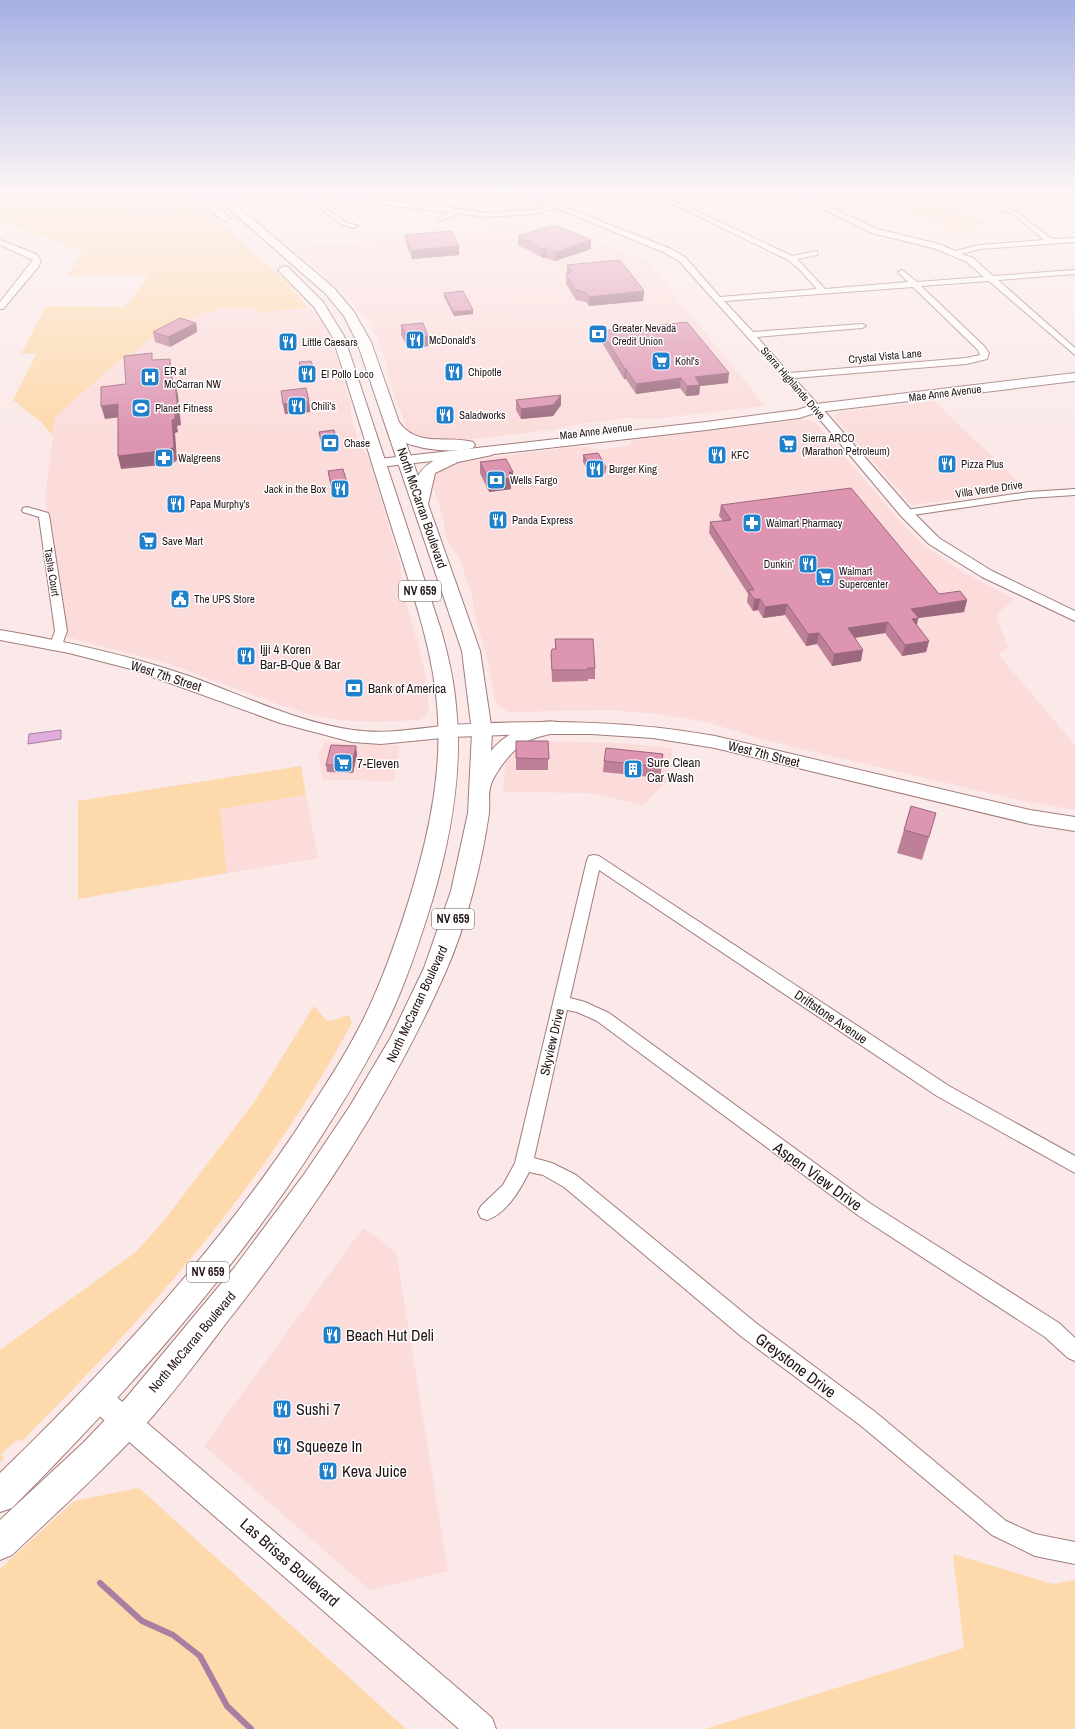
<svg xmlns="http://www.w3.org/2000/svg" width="1075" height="1729" viewBox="0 0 1075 1729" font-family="'Archivo Narrow',sans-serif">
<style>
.built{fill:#fbdcdb}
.green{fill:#fdd9ac}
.water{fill:#e0abdf;stroke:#a87ea2}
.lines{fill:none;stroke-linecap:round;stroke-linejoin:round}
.stream{stroke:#a87ea2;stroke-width:6}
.minor-casing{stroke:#a17c7b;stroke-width:2}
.tertiary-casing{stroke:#a17c7b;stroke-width:2}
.secondary-casing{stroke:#a17c7b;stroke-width:2}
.primary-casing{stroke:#a17c7b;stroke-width:2}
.minor{fill:#fff;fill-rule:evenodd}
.tertiary{fill:#fff;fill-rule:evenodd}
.secondary{fill:#fff;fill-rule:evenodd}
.primary{fill:#fff;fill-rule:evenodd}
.wall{fill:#be8099}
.shaded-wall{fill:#9b687d}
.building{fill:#dd95b2;stroke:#9b687d}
.labels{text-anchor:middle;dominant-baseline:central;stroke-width:3;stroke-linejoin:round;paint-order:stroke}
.far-poi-label{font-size:11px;fill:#241515;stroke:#fff;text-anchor:start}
.far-street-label{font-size:11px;fill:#241515;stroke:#fff}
.shield{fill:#fff;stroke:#665b5b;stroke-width:1}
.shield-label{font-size:12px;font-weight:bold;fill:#241515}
.street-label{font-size:13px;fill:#241515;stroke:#fff}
.poi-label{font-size:13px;fill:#241515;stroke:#fff;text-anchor:start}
.near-street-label{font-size:16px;fill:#241515;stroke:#fff}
.near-poi-label{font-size:16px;fill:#241515;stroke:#fff;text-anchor:start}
</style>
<rect width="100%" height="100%" fill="#fae9e8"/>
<!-- built -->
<g class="built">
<path d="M77,194H188L198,201L149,214L109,200Z"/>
<path d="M556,224L649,263L765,406L651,419L626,418L566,426L551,430L447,442L423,440L408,432L406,427L388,377L386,360L371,326L373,323L363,318L350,299L339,288L292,248Z"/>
<path d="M238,308L265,312L309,308L316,312L322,321L332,341L351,403V417L360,447L366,453L372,468L400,564L402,588L419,648L426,678L429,711L425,717L420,720L372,722L341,720L313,715L283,706L169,664L67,637L45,500L55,417L114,365L161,332L205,313Z"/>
<path d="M934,401L1026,489L913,505L909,502L833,416L840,412Z"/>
<path d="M803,419L815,422L906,528L923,545L961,571L1013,598L1014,600L999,612L997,618L1008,648L998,654L1075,745V810L1018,800L806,750L754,737L707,722L660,714L608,710L508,712L496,704L487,657L475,616L472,595L458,555L449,544L446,537L443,516L430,479L440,467L462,461L573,447H589L598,450L627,446L635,440L648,438Z"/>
<path d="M325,741L348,744L400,745L394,781L323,780L318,756Z"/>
<path d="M535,741L620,743L673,748L666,783L643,805L590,793L503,792L506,756L509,751Z"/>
<path d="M306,795L318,858L227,873L220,809Z"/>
<path d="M363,1228L396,1252L448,1571L370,1590L204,1446Z"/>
</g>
<!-- green -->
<g class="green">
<path d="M0,194H77L109,200L149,214L196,201L290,285L308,308L265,312L245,308L223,309L205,313L161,332L114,365L55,417L52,435L41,422L13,400L37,353L21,354L46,306L122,307L130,302L148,275L67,276L83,252L29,231L0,221Z"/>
<path d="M841,194H917L987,223L963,229L961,234L940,230L948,225Z"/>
<path d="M301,766L306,795L220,809L227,873L78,899V801Z"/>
<path d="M314,1006L326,1020L331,1021L349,1015L352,1023C265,1184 150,1313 21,1442L18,1439L1,1454L4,1459L0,1462V1350L136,1252L163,1222L255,1101Z"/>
<path d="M139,1488L406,1729H0V1569L74,1501Z"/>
<path d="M953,1554L1053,1584L1075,1580V1729H705L964,1648Z"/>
</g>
<!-- water -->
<path class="water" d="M61,730V739L28,744L29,734Z"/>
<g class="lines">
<!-- stream -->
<path class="stream" d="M100,1583L142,1621L173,1635L200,1656L227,1706L251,1729"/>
<defs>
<g id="minor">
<path d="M300,194H307L313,198L342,196L432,205L485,213L533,210L549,206L509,194H518L559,205L669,248L685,257L720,297L817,289L798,268L788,260L682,208L646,194H654L686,206L792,256L817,251V255L797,259L825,289L908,282L898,272L902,270L917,282L984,277L967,262L933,248L872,233L793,194H801L877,229L939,244L955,251L980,245L1044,240L1013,214L962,194H970L1017,212L1052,239L1075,238V242L980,249L961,254L973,258L993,276L1075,270V274L998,280L1075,348V355L989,281L921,286L984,346L989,353L987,359L966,364L794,378L821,408L816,411L813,410L679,261L663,252L556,208L533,214L485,217L458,213L440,221L437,219L438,218L449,212L342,200L318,202L345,222L356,225L358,226L354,228L341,224ZM913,287L978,350L980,355L966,358L789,373L757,337L862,328L866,326L862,324L753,332L724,301Z"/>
<path d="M1061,194L1075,196V200L1062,195Z"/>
<path d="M0,240L36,254L41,260L39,266L3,309H0V302L33,260L0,245Z"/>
<path d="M1075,489V495L1029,498L906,516L901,513L906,510L1029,492Z"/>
<path d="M27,507L48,513L49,515L67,631L62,645L56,648L50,645L55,631L39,517L23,512L22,510L23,508Z"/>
<path d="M594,855L599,856L949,1086L1075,1156V1173L937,1096L599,870L570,998L585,1002L609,1013L871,1204L1059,1323L1075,1338V1361L1068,1358L1045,1337L859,1216L597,1021L577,1012L567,1010L534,1158L552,1163L576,1175L756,1323L874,1411L1006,1521L1035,1534L1075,1542V1564L1035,1556L992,1535L860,1425L742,1337L564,1187L543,1175L529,1172C520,1190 507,1213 487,1220L481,1218L478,1212L481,1206L503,1185L515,1163L587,860L589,856Z"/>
</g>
<g id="tertiary">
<path d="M816,405L820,406L911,510L939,538L992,571L1075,611V621L982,577L929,544L901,516L812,410L810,408L812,406Z"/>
<path d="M97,1384L106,1388L461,1691L492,1718L496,1729H459L88,1406L84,1397L88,1388Z"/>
</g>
<g id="secondary">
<path d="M1075,373V381L818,412L799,418L706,430L379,467L374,466L372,463L374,460L379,459L706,422L797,410L816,404Z"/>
<path d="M0,630C64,641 128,655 189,676C242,695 296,722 353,730C392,736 431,725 470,724C552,720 633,721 715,736L1030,810L1075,817V831L1030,824L715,748L653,738L591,734H528L452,737L381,744L352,742L280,723L131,669L69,653L0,640Z"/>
</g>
<g id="primary">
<path d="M192,194H203L230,218L225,221L221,220Z"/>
<path d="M212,194H223L334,288L354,312L371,342L399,422C417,448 448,435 473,442L475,445L473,448C454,453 425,450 406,443L418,476C431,453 463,452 487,448L492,449L494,452L492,455L458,462L435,473L428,504L480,651L492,732L491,751C505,733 539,716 562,723L565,727L562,731C545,736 528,737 515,750C507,757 492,777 490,788C488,796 490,805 489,813C482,863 466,926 446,971C389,1100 314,1211 227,1322C198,1360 169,1399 137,1434C97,1476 54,1515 12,1555L0,1560V1520L84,1442L126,1398L234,1268L305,1173L350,1106L391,1037L424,968L451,891L468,813L472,732L462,651L357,342L344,316L326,294Z"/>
<path d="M284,266L288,267L323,302L344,336L441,630C448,655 454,680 456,706C463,771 451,836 433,898C421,937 408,977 391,1014C370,1059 344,1101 317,1143C231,1277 124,1395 12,1508L0,1512V1473C109,1367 212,1256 297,1129C320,1093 345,1057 364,1018C384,977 399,933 412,890C430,830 443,767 437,704C432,644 410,586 392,528C372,464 353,400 332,336L314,307L278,270Z"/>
</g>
</defs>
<!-- minor casing -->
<use href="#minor" class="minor-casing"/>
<!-- tertiary casing -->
<use href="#tertiary" class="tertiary-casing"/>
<!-- secondary casing -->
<use href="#secondary" class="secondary-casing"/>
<!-- primary casing -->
<use href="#primary" class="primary-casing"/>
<!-- minor -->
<use href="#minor" class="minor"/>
<!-- tertiary -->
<use href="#tertiary" class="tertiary"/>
<!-- secondary -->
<use href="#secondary" class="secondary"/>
<!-- primary -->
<use href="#primary" class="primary"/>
</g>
<!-- wall -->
<g class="wall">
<path d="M405,235L459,246V255L412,259L406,244Z"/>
<path d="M518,236L591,240V249L555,261L546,258H543L518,245Z"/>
<path d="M567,265L644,291L643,301L589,306L586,302L576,300L566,284Z"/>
<path d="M444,293L473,310V314L454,316L444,297Z"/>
<path d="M196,323L197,332L170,347L155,342L153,332Z"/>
<path d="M401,325L428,336L429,346L408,348L401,335Z"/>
<path d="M601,331L728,383L700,386L699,395L686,396L680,388L636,394L626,379H624L601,341Z"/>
<path d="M299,362L315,379L303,381L300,369Z"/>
<path d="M281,391L309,401L310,412L285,414Z"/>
<path d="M516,400L561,405L553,416L521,419L516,410Z"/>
<path d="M319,432L337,442L338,449L323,451L320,439Z"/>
<path d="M583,455L606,467L605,474L591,476L583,462Z"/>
<path d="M480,462L513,472V482L511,483V489L489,492L480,473Z"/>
<path d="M328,471L348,486L349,493L333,495L329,478Z"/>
<path d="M721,505L939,594L967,600L964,612L918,618L917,625L929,641L926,652L902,656L885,633L855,638L861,661L832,666L817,644L806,646L785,615L763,618L758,610L753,611L747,602L748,594L709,533L710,522L723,521L719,516Z"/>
<path d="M555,639L595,668V679H588V681L552,682L551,654L555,649Z"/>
<path d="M548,741V770H516V758Z"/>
<path d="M357,754L353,773L327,772L326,765Z"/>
<path d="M604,761L662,766L660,778L603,772Z"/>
<path d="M911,806L929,837L922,860L897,853Z"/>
</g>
<!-- shaded-wall -->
<g class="shaded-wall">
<path d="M591,240V249L555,261V252Z"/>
<path d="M459,246V255L412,259V250Z"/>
<path d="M546,248V258H543V249Z"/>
<path d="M644,291L643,301L589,306V297Z"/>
<path d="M473,310V314L454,316L453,312Z"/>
<path d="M196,323L197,332L170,347L168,337Z"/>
<path d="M428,336L429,346L408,348L407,338Z"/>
<path d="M170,359L172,371L174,392L171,380Z"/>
<path d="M625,369H626V379H624Z"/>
<path d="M315,373V379L303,381L302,374Z"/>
<path d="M729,373L728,383L700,386L699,395L686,396L687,386L695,377Z"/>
<path d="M681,378L680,388L636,394V384Z"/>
<path d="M175,382L178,395L181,425L177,426L178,432L175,433L177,460L172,464L121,469L118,456L172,420Z"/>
<path d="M561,395V405L553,416L521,419V409Z"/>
<path d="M309,401L310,412L285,414L283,404Z"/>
<path d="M118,404L121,417L105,419L101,406Z"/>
<path d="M337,442L338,449L323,451L322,444Z"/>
<path d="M606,467L605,474L591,476V468Z"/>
<path d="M509,472H513V482L511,483V489L489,492V481Z"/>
<path d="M348,486L349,493L333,495L332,488Z"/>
<path d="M754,599H760L758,610L753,611Z"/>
<path d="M967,600L964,612L918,618L916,629L908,620L911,609Z"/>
<path d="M787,604L785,615L763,618L765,607Z"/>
<path d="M888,622L885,633L846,639L848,628Z"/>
<path d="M819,633L817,644L806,646L808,634Z"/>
<path d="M929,641L926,652L902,656L905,645Z"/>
<path d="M863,650L861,661L832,666L834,654Z"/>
<path d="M356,746L357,754L353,773L352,765Z"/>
</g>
<!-- building -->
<g class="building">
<path d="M555,225L591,240L555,252L546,248L543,249L518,236Z"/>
<path d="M451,231L459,246L412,250L405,235Z"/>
<path d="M620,260L644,291L589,297L587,293L576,290L566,275L572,271L567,265Z"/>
<path d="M463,291L473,310L453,312L444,293Z"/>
<path d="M180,318L196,323L168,337L153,332Z"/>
<path d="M687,322L729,373L695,377L700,385L687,386L681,378L636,384L626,369H625L601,331Z"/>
<path d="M423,323L428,336L407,338L401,325Z"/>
<path d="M152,353V360L170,359L171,380L172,383L175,382L178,412L175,413V419L172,420L174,447L169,450L118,456V404L101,406V387L126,384L124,356Z"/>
<path d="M311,361L315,373L302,374L299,362Z"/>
<path d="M306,388L309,401L283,404L281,391Z"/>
<path d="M561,395L553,405L521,409L516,400Z"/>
<path d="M334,430L337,442L322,444L319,432Z"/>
<path d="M598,453L606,467L591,468L583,455Z"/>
<path d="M506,459L513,472H509L511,478L489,481L480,462Z"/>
<path d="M343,469L348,486L332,488L328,471Z"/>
<path d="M851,488L939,594L960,591L967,600L911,609L919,618L912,619L929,641L905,645L888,622L848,628L863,650L834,654L819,633L808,634L787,604L765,607L760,599H754L748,590H754L710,522L731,520L721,505Z"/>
<path d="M555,639H593L595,668H588V670H552L551,654L552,649H556Z"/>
<path d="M516,741H548L549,759L516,758Z"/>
<path d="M331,745L356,746L352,765H326Z"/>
<path d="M606,748L663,754L661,767L604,761Z"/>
<path d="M911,806L936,813L929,837L904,830Z"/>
</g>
<!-- sky -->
<linearGradient id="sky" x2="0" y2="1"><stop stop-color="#a5b0e4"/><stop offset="0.44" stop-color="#fdf5f5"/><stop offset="1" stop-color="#fdf5f5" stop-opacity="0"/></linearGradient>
<rect width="1075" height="436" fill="url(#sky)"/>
<!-- icons -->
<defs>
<symbol id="bank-square" viewBox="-11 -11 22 22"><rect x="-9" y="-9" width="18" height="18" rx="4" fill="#2080cc" stroke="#fff"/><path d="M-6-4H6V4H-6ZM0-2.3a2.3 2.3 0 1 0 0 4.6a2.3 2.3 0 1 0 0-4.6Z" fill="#fff"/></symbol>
<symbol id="restaurant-square" viewBox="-11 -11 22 22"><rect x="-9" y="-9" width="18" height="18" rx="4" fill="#2080cc" stroke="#fff"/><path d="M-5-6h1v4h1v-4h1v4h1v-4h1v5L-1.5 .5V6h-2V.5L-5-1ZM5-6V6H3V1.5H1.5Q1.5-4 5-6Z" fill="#fff"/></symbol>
<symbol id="supermarket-square" viewBox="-11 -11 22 22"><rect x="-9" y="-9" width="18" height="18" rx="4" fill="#2080cc" stroke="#fff"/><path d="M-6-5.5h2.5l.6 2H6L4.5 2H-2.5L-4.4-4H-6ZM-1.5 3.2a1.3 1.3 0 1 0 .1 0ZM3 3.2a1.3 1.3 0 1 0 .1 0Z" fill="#fff"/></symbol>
<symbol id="hospital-square" viewBox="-11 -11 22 22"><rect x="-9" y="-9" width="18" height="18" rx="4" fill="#2080cc" stroke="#fff"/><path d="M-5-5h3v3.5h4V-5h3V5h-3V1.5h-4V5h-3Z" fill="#fff"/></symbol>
<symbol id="stadium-square" viewBox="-11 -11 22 22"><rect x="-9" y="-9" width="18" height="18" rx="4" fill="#2080cc" stroke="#fff"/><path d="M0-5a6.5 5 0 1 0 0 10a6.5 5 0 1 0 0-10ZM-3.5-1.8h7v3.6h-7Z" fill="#fff"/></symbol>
<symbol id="pharmacy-square" viewBox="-11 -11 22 22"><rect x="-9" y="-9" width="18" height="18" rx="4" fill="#2080cc" stroke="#fff"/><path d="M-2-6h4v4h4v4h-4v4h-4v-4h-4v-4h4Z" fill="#fff"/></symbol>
<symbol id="civic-square" viewBox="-11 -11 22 22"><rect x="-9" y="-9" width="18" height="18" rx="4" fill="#2080cc" stroke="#fff"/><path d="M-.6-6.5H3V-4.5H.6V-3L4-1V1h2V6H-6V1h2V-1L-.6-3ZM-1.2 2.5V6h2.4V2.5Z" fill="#fff"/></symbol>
<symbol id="building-square" viewBox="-11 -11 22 22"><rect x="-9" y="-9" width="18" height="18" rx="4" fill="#2080cc" stroke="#fff"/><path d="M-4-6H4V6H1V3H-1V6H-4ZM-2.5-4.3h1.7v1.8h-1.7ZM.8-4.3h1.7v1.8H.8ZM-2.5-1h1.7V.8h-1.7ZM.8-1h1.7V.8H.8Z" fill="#fff"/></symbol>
</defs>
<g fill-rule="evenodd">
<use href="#bank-square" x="587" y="323" width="22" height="22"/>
<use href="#restaurant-square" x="404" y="329" width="22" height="22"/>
<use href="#restaurant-square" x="277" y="331" width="22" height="22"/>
<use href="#supermarket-square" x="650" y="350" width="22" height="22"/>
<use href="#restaurant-square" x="443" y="361" width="22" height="22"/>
<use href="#restaurant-square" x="296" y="363" width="22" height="22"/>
<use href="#hospital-square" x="139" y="366" width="22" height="22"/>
<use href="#restaurant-square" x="286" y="395" width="22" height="22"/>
<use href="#stadium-square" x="130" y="397" width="22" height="22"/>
<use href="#restaurant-square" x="434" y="404" width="22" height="22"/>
<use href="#bank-square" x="319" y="432" width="22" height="22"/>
<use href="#supermarket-square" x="777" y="433" width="22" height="22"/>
<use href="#restaurant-square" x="706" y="444" width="22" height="22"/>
<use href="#pharmacy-square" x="153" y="447" width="22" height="22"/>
<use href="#restaurant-square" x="936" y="453" width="22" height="22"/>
<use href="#restaurant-square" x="584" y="458" width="22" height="22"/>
<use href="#bank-square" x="485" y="469" width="22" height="22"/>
<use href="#restaurant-square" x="329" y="478" width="22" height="22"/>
<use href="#restaurant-square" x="165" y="493" width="22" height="22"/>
<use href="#restaurant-square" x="487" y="509" width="22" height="22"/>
<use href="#pharmacy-square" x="741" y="512" width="22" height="22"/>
<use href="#supermarket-square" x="137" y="530" width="22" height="22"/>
<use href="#restaurant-square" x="797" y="553" width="22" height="22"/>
<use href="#supermarket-square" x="814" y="566" width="22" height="22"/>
<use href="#civic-square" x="169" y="588" width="22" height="22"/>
<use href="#restaurant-square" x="235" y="645" width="22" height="22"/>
<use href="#bank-square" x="343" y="677" width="22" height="22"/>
<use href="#supermarket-square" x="332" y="752" width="22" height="22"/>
<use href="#building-square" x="622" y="758" width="22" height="22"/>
<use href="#restaurant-square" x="321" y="1324" width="22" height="22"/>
<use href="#restaurant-square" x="271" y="1398" width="22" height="22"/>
<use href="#restaurant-square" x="271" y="1435" width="22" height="22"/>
<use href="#restaurant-square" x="317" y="1460" width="22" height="22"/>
</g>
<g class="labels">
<!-- far-poi labels -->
<g class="far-poi-label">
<text x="612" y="328">Greater Nevada<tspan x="612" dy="13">Credit Union</tspan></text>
<text x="429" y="340">McDonald's</text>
<text x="302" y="342">Little Caesars</text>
<text x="675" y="361">Kohl's</text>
<text x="164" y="371">ER at<tspan x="164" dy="13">McCarran NW</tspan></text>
<text x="468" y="372">Chipotle</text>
<text x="321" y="374">El Pollo Loco</text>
<text x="311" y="406">Chili's</text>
<text x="155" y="408">Planet Fitness</text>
<text x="459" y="415">Saladworks</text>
<text x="802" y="438">Sierra ARCO<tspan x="802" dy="13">(Marathon Petroleum)</tspan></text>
<text x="344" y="443">Chase</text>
<text x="731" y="455">KFC</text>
<text x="178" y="458">Walgreens</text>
<text x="961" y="464">Pizza Plus</text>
<text x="609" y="469">Burger King</text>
<text x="510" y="480">Wells Fargo</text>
<text x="326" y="489" text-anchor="end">Jack in the Box</text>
<text x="190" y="504">Papa Murphy's</text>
<text x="512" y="520">Panda Express</text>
<text x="766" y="523">Walmart Pharmacy</text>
<text x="162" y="541">Save Mart</text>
<text x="794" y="564" text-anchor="end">Dunkin'</text>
<text x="839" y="571">Walmart<tspan x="839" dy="13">Supercenter</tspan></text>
<text x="194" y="599">The UPS Store</text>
</g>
<!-- far-street labels -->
<g class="far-street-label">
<text transform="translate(885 356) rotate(-5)">Crystal Vista Lane</text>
<text transform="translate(793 383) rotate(49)">Sierra Highlands Drive</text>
<text transform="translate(945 393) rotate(-7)">Mae Anne Avenue</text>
<text transform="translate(596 431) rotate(-7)">Mae Anne Avenue</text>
<text transform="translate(989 489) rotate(-8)">Villa Verde Drive</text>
<text transform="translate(52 572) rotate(81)">Tasha Court</text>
</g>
<!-- shield labels -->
<g class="shield">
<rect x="399" y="581" width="42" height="20" rx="3"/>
<rect x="432" y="909" width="42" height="20" rx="3"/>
<rect x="187" y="1262" width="42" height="20" rx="3"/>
</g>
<g class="shield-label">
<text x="420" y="591">NV 659</text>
<text x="453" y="919">NV 659</text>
<text x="208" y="1272">NV 659</text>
</g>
<!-- street labels -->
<g class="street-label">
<text transform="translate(422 508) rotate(71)">North McCarran Boulevard</text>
<text transform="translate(166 676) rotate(18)">West 7th Street</text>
<text transform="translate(764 754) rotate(14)">West 7th Street</text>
<text transform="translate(417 1004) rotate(-65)">North McCarran Boulevard</text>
<text transform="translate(831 1017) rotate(34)">Driftstone Avenue</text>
<text transform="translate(552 1042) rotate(-77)">Skyview Drive</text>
<text transform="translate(192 1342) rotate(-50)">North McCarran Boulevard</text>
</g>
<!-- poi labels -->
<g class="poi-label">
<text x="260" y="649">Ijji 4 Koren<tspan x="260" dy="15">Bar-B-Que &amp; Bar</tspan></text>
<text x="368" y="688">Bank of America</text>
<text x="647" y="762">Sure Clean<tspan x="647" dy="15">Car Wash</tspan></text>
<text x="357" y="763">7-Eleven</text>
</g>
<!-- near-street labels -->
<g class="near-street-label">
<text transform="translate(818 1176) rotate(36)">Aspen View Drive</text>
<text transform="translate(796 1365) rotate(37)">Greystone Drive</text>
<text transform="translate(290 1562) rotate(41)">Las Brisas Boulevard</text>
</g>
<!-- near-poi labels -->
<g class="near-poi-label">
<text x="346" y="1335">Beach Hut Deli</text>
<text x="296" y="1409">Sushi 7</text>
<text x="296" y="1446">Squeeze In</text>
<text x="342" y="1471">Keva Juice</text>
</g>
</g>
</svg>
